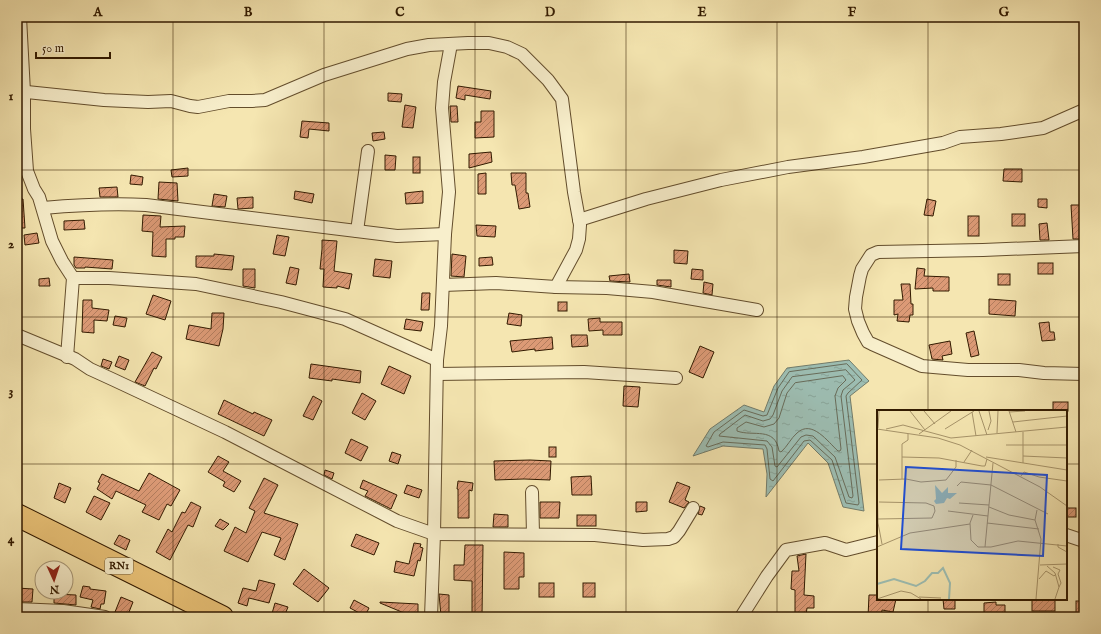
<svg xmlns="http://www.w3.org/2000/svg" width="1101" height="634" viewBox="0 0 1101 634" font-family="'IM FELL English',serif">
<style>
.water{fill:url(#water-ripples);stroke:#727c6b}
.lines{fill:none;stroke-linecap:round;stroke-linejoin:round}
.shore{stroke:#686c5a;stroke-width:1}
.building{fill:url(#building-hatch);stroke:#321a00}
.street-casing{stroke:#634d2c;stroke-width:14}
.highway-casing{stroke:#321a00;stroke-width:24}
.street{stroke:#f8efcc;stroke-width:12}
.highway{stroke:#eac378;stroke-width:22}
.grid{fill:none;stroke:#321a00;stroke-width:1;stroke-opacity:0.55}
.labels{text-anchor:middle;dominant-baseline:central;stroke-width:3.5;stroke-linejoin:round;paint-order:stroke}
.shield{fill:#f8efcc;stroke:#6d5a3d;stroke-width:1}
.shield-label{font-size:10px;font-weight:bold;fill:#321a00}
.inset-river{fill:none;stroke:#9dbeb3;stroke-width:2}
.inset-road{fill:none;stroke:#a7946a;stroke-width:1}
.view{fill:#1d4ed8;fill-opacity:0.15;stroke:#1d4ed8;stroke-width:2}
.inset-edge{fill:none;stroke:#321a00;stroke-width:2}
.neatline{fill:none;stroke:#321a00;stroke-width:1.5}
.grid-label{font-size:13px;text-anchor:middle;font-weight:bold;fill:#321a00}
</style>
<defs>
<pattern id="water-ripples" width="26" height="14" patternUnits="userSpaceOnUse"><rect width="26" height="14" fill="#9dbeb3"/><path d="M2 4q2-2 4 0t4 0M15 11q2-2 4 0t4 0" fill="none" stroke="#88a398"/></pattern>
<pattern id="building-hatch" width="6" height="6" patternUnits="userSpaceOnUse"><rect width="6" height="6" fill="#dc9a76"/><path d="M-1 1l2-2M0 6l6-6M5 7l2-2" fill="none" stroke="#b37d5e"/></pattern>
</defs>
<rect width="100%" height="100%" fill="#f5e6b1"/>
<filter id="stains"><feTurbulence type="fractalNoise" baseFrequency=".005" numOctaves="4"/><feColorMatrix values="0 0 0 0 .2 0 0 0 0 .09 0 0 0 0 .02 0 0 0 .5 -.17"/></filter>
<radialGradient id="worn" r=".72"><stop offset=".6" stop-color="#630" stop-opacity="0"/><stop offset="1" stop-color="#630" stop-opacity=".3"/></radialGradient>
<!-- water -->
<path class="water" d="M849,360L869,381L850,396L864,511L843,507L828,463L808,443L766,497L767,474L763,449L723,446L693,456L710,429L744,405L764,412L774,386L787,368Z"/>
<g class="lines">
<!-- shore -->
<g class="shore">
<path d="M847,364L862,380L848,393L846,396L859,503L858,505L846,503L832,460L810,440L804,441L773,481L770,479L767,449L765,445L723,442L708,447L706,446L714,432L744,410L763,416L767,415L778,388L789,372Z"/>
<path d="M846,370L855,380L843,390L841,396L853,496L852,498L849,497L835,457L813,436L806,435L801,437L777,467L775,466L772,447L767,441L719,436L720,434L745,415L763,421L770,419L773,415L782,391L792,377Z"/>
<path d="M843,376L846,380L838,388L835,396L841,449L840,451H838C828,442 812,419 797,433C791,438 787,447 781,452L779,451C775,426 753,437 737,431V428L746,422L764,427L774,424L779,418L787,393L795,383Z"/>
</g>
</g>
<!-- building -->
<g class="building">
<path d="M458,86L491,91L490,99L465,95V100L456,98Z"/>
<path d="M388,93L402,94L401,102L388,101Z"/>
<path d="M405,105L416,107L413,128L402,127Z"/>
<path d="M450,106H457L458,122H451Z"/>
<path d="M481,111H494V137L475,138V122H481Z"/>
<path d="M302,121L329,123V131L309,129L308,138L300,137Z"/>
<path d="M384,132L385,139L373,141L372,133Z"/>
<path d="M491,152L492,162L469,168V154Z"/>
<path d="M385,155L396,156L395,170H385Z"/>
<rect x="413" y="157" width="7" height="16"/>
<path d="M188,168V176L172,177L171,170Z"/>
<path d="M1004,169H1022V182L1003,181Z"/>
<path d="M486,173V194H478V174Z"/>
<path d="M511,173H526V193H528L530,207L519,209L515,185H512Z"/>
<path d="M131,175L143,177L142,185L130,184Z"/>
<path d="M159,182L177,183L178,201L158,199Z"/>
<path d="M117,187L118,197H100L99,188Z"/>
<path d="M295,191L314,194L312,203L294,199Z"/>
<path d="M423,191V203L406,204L405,193Z"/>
<path d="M214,194L227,196L225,207L212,206Z"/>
<path d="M253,197V208L238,209L237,198Z"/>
<path d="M17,199H23L25,228H18Z"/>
<path d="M927,199L936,201L933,216L924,215Z"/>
<path d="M1038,199H1047V208L1038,207Z"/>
<path d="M1071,205H1084V219H1082L1084,239H1073Z"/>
<rect x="1012" y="214" width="13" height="12"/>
<path d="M143,215L161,216L160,227L185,226L184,237H175V239H166V257L152,256L153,232L142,231Z"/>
<rect x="968" y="216" width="11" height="20"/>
<path d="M84,220L85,229L64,230V221Z"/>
<path d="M1047,223L1049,240H1040L1039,224Z"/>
<path d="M476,225L496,226L495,237L477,236Z"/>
<path d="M37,233L39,243L25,245L24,235Z"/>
<path d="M277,235L289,237L285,256L273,254Z"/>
<path d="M322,240L337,241L334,271L352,274L349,289L337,286V288L323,287L324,269H320L322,249Z"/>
<path d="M674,250L688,251L687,264L674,263Z"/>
<path d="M214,254L234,256L232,270L196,267V256H214Z"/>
<path d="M452,254L466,256L464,277L451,276Z"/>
<path d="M74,257L113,260L112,269L85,267V268H76L74,265Z"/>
<path d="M492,257L493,265L479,266V258Z"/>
<path d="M375,259L392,261L390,278L373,276Z"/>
<rect x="1038" y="263" width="15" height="11"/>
<path d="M290,267L299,269L296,285L286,283Z"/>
<path d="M917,268L925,269L924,276L949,277V291H933V288L915,289Z"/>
<path d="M243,269H255V288L243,286Z"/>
<path d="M692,269L703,270V280L691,279Z"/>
<path d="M629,274L630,282L610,281L609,276Z"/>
<rect x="998" y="274" width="12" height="11"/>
<path d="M49,278L50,286H39V279Z"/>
<path d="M657,280H671V287L657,285Z"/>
<path d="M704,282L713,284L712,295L703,293Z"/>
<path d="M901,284H910L911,304H913V315H910L909,322L897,321L898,314L894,315V300H903Z"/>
<path d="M422,293H430L429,310H421Z"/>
<path d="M153,295L171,301L165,320L146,314Z"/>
<path d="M989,299L1016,301L1015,316L989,314Z"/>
<path d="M83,300H92V308L109,310L107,321L94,320V333L82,332Z"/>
<rect x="558" y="302" width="9" height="9"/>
<path d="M212,313H224L223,329L219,346L186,339L189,325L211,329Z"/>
<path d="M509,313L522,315L521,326L507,324Z"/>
<path d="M115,316L127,318L125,327L113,325Z"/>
<path d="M600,318V322H622V335H603V330L589,331L588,319Z"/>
<path d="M406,319L423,322L421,331L404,329Z"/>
<path d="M1049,322L1050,332H1054L1055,340L1042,341L1039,323Z"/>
<path d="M974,331L979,355L971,357L966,333Z"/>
<path d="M571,335H587L588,346L572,347Z"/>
<path d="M552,337L553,349L535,351V349L512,352L510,341Z"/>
<path d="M950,341L952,354L942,356L943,360L932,359L929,345Z"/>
<path d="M700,346L714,352L703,378L689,372Z"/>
<path d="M152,352L162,357L156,369L154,368L145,386L135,382Z"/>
<path d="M119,356L129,360L125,370L115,366Z"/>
<path d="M103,359L112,362L109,369L101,366Z"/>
<path d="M311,364L361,371L360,383L332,379V381L309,378Z"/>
<path d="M389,366L411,376L404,394L381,384Z"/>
<path d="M624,386L640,387L638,407L623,406Z"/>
<path d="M362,393L376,401L365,420L352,413Z"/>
<path d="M313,396L322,401L313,420L303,416Z"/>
<path d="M224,400L253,414L254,412L272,420L264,436L218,414Z"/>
<rect x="1053" y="402" width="15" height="9"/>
<path d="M351,439L368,447L361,461L345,453Z"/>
<rect x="549" y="447" width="7" height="10"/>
<path d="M392,452L401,455L398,464L389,461Z"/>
<path d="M218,456L229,462L223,471L241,481L234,492L223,486L225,482L208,472Z"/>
<path d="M530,460L551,461L550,480L524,479L495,480L494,461Z"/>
<path d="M325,470L334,473L332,479L324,475Z"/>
<path d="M149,473L180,490L171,506L167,504L159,520L142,512L146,505L116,491L112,499L97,489L100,483L98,482L102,474L139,491Z"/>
<path d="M591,476L592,495H572L571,477Z"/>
<path d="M264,478L278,485L264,513L298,524L285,560L274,555L281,538L262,532L248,562L224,551L235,527L246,533L255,511L249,508Z"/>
<path d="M363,480L397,495L391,509L365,496L368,491L360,488Z"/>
<path d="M458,481L473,483L472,491L469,490V518H458V489H457Z"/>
<path d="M677,482L690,487L685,500L689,502L684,508L669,502Z"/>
<path d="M59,483L71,488L65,503L54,498Z"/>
<path d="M407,485L422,490L419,498L404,493Z"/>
<path d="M94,496L110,503L101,520L86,512Z"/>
<path d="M191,502L201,507L193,527L188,525L170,560L156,552L168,529L172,532L182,512L185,513Z"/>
<path d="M540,502H560L559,518H540Z"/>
<path d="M636,502H647V511L636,512Z"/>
<path d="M700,506L705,508L702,515L698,514Z"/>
<rect x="1066" y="508" width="10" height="9"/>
<path d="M494,514L508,515V527H493Z"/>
<rect x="577" y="515" width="19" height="11"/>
<path d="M220,519L229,524L223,530L215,526Z"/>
<path d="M356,534L379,543L374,555L351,546Z"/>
<path d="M119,535L130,540L126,550L114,544Z"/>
<path d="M414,543L421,544L420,547L423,548L420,561L418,560L414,576L394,572L396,561L409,564Z"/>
<path d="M465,545H483L482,617H472V581L454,580V565H464Z"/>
<path d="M504,552L524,553V577H519V589H504Z"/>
<path d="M806,554L804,595L814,596V608H807L806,615H795V590L791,589L792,571H799L797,556Z"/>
<path d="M304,569L329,588L318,602L293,584Z"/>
<path d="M259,580L275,584L269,603L249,598L247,606L238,603L243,588L256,591Z"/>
<rect x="539" y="583" width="15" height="14"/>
<rect x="583" y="583" width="12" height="14"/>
<path d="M83,586L90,587V589L106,591L104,604H101L100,609L91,607L93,600L80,597Z"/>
<path d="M17,588L33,589L32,602H17Z"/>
<path d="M54,594L76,595V605L54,603Z"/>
<path d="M439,594L449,595V615L441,616Z"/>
<path d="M869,595H878V599H896L893,612L882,610L881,617H868Z"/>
<path d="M121,597L133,602L127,617H113Z"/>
<path d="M943,599H955V609H944Z"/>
<path d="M354,600L369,608L365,616L350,608Z"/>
<rect x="1032" y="600" width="23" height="11"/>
<rect x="1076" y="601" width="8" height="16"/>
<path d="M380,602L418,604V616L409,615L380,603Z"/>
<path d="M996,602V605H1005V617H997V615H984V603Z"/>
<path d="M275,603L288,607L284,617H271Z"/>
</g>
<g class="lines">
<defs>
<g id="street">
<path d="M20,17L24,92V129L27,171L34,189L39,197L52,241L62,261L73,278L67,357"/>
<path d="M17,91L104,100L148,102L171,101L190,106L198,107L229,101H252L265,100L324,75L407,49L429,45L468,43H489L507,47L522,54L548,80L562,99L574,192L580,225L579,239L576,250L556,287"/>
<path d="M43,208C77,205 111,203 146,205L397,236L445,234"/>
<path d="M579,220L646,199L721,180L788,167L863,157L943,143L960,137L1001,134L1043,128L1084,110"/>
<path d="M357,231L368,151"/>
<path d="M1084,246L983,250L878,252L871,255L862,269L860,276L856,297L855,309L858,321L863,333L868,342L872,344L922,366L968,370H1019L1044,373L1084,374"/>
<path d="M73,278H109L196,284L281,302L345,319L437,360"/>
<path d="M443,285L496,283L556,287L607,288L653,292L757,310"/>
<path d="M17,335L75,359L90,369L114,380L225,432L397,521L434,534L595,535L643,540L668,539L674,537L679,531L693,508"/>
<path d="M437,374L584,372L676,378"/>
<path d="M532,492L533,534"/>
<path d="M1066,535L1084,541"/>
<path d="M17,609L63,611L105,617"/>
<path d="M431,617L434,534L437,360L441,326L445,234L449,192L442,108L444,82L451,44"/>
<path d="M741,617L767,576L786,550L825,543L846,550L878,542"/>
</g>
<path id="highway" d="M17,515L222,617"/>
</defs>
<!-- street casing -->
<use href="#street" class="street-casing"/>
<!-- highway casing -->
<use href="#highway" class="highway-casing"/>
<!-- street -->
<use href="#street" class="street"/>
<!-- highway -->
<use href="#highway" class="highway"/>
</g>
<!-- grid -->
<path class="grid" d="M173,17V617M324,17V617M475,17V617M626,17V617M777,17V617M928,17V411M17,170H1084M17,317H1084M17,464H878M1066,464H1084M928,599V617"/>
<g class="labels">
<!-- shield labels -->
<rect class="shield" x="105" y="558" width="28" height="16" rx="3"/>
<g class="shield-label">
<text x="119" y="566">RN1</text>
</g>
</g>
<!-- overview -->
<g transform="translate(877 410)">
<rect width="190" height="190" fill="#f5e6b1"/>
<path d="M58,75L65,83L71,77V83H80L73,89L70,88L67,93L59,94L57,91L59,89Z" fill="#9dbeb3"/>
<path class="inset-river" d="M0,174L17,169L39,176L48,171L55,163H61L66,158L73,173L72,189"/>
<path class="inset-road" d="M33,1L48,20M47,1L58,14M102,1L110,25M132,1L139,22M95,2L99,26M132,2L148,1M136,12L190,6M1,18L2,1M0,19L61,28L83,35L163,77L190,96M9,19L26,15L74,28L190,17M68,19L97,1M111,20L114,11L112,1M146,22V53M120,23L121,1M31,24V30L25,34V47L62,48L105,56H108L110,49M42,24L74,1M129,35H190M146,46L190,48M109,47L190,60M87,52L95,40M0,66L1,113L5,134M144,66L147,62L162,67L190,71M25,69V47M2,70L29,69L44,72L69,70L79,57V50M80,76L84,72L114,75L171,104M82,93L112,95M112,97L132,105L158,110M71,101L111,106M96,105L93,113L94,130L101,137H114L141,131L190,136M1,109L55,108L58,101L57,96L49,93L2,92M110,113L162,119M181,134V137L190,142M0,137L33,123L93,114M108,137L116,53M163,155L190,154M170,156L178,163L182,177L178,189M176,157L183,160L181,164L184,173L182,177M162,169L169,161L177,166L179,164M42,187L64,188M0,189L24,181L34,183L44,189M159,189L164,129L158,110L160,100"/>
<path class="view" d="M29,57L170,65L166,146L24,139Z"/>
<rect width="190" height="190" class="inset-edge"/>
</g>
<!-- margin -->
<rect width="1101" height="634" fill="none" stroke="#f5e6b1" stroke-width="44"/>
<!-- north arrow -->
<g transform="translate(54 580) rotate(177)"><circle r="19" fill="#f8efcc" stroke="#a99a7a"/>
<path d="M0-3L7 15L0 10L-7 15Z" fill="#8f2418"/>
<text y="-6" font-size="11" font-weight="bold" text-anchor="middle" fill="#321a00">N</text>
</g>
<!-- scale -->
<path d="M36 52v6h74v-6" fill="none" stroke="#321a00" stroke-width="2"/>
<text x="42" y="52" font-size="12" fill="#321a00" stroke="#f8efcc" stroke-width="3" paint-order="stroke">50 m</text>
<rect x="22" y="22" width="1057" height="590" class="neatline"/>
<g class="grid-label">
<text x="98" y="16">A</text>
<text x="248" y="16">B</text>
<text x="400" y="16">C</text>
<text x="550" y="16">D</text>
<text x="702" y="16">E</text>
<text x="852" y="16">F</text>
<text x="1004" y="16">G</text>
<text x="11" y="100">1</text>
<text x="11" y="248">2</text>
<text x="11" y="395">3</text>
<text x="11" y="543">4</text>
</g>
<rect width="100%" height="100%" filter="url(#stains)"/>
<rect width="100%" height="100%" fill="url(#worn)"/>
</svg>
